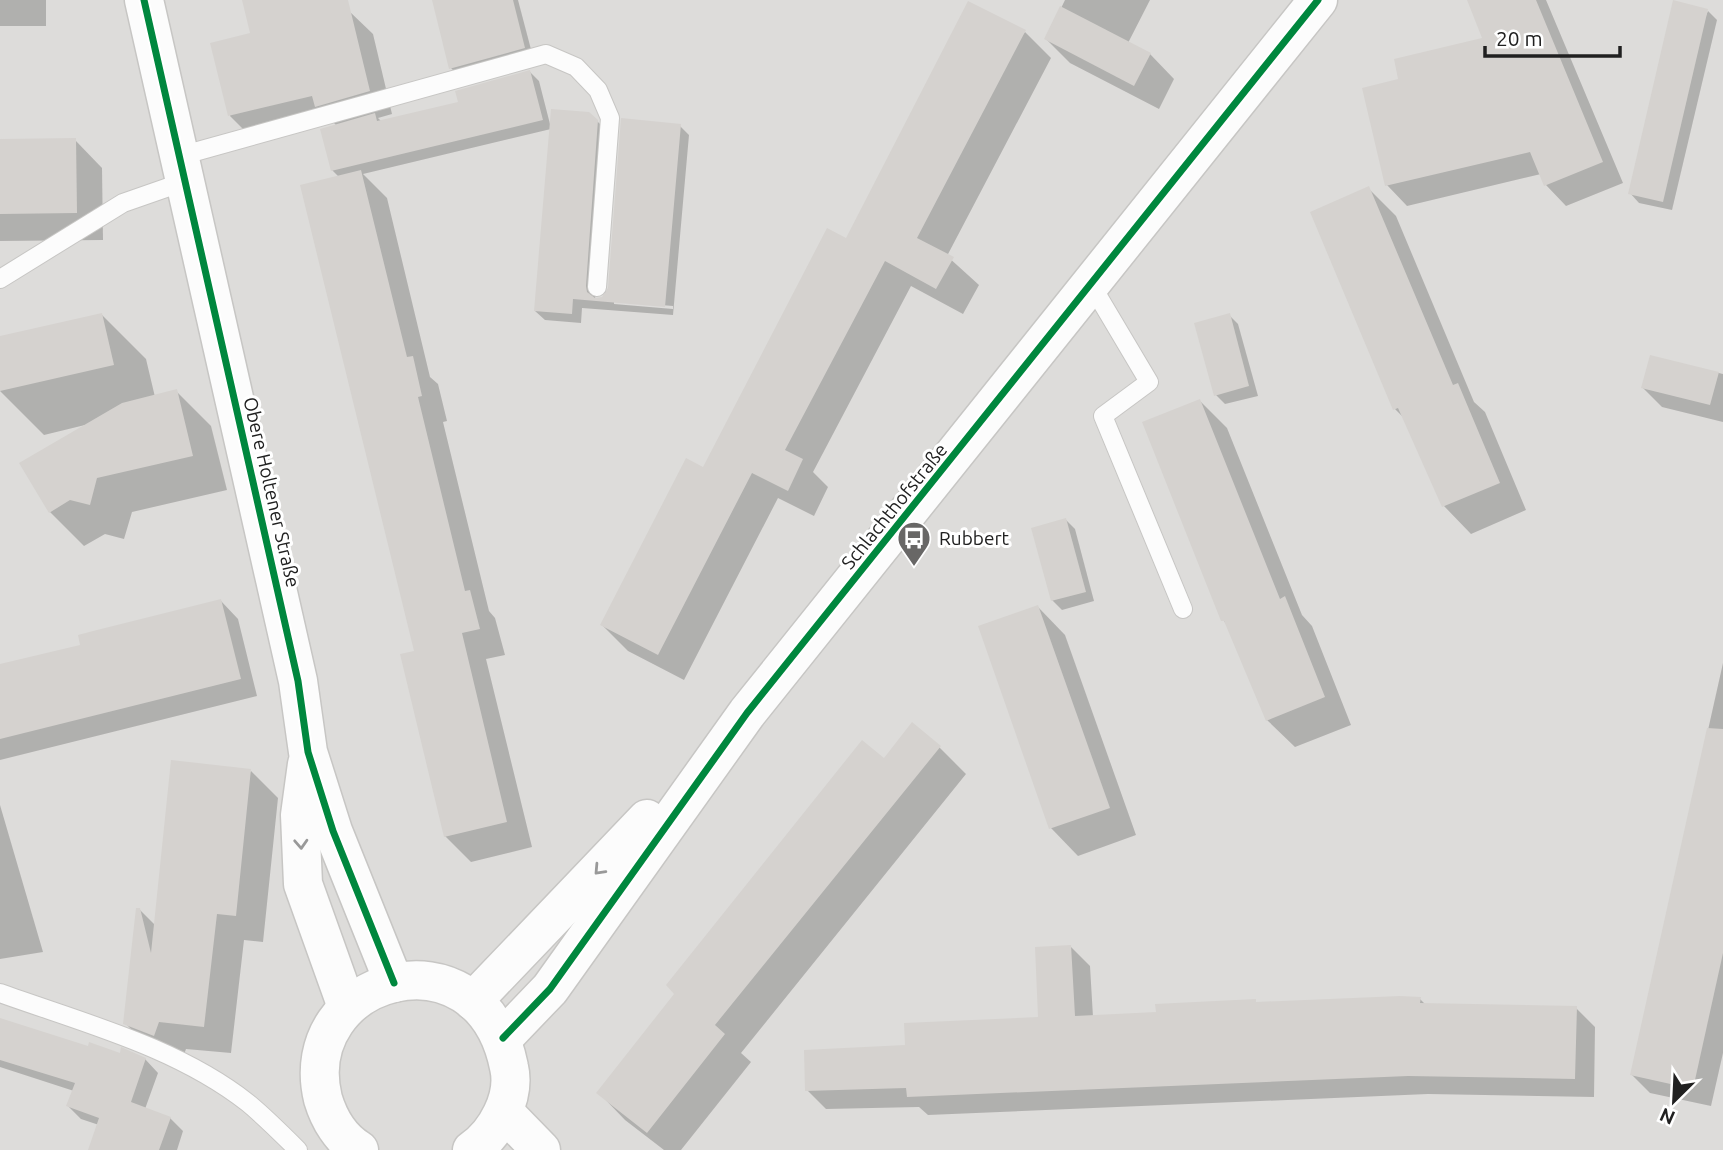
<svg xmlns="http://www.w3.org/2000/svg" width="1723" height="1150" viewBox="0 0 1723 1150" font-family="Ubuntu,sans-serif">
<style>
.residential{fill:#dddcda}
.shadow{fill:#0003;fill-rule:evenodd}
.building{fill:#d5d2cf}
.lines{fill:none;stroke-linecap:round;stroke-linejoin:round}
.service-casing{stroke:#c7c6c4;stroke-width:20}
.tertiary-casing{stroke:#c7c6c4;stroke-width:41}
.service{stroke:#fcfcfc;stroke-width:18}
.tertiary{stroke:#fcfcfc;stroke-width:38}
.cycleway-casing{stroke:#fff;stroke-width:11}
.cycleway{stroke:#00873e;stroke-width:7}
.oneway{stroke:#999}
.labels{text-anchor:middle;dominant-baseline:central;stroke-width:6;stroke-linejoin:round;paint-order:stroke}
.street-label{font-size:19px;fill:#202020;stroke:#fff}
.poi-label{font-size:19px;fill:#202020;stroke:#fff;text-anchor:start}
</style>
<rect width="100%" height="100%" fill="#eeece8"/>
<!-- residential -->
<rect class="residential" x="0" y="0" width="1723" height="1150"/>
<!-- shadow -->
<g class="shadow">
<rect x="0" y="0" width="46" height="26"/>
<path d="M243,0H323L349,11L373,34L392,114L378,118L382,122L460,103L530,72L539,81L551,128L597,121L607,131L595,300L604,298L680,126L689,135L673,315L582,308L581,323L545,320L535,311L551,129L363,174L387,198L430,377L438,384L447,421L443,422L489,611L495,618L505,655L486,659L532,847L471,862L445,836L339,177L332,170L337,126L331,120L253,139L230,116L252,35ZM614,301L673,306V309L614,304Z"/>
<path d="M434,0H518L533,57L460,78L451,68Z"/>
<path d="M1065,0H1150L1128,43L1150,54L1174,79L1159,109L1070,63L1046,39Z"/>
<path d="M1468,0H1546L1623,183L1566,206L1546,185L1541,174L1407,206L1387,185L1400,80L1485,40Z"/>
<path d="M1708,11L1717,20L1672,210L1639,203L1630,193Z"/>
<path d="M1025,32L1051,58L947,256L979,285L963,314L911,286L813,472L828,487L814,516L778,498L684,680L628,651L602,625L704,470L847,240Z"/>
<path d="M75,140L102,168L103,240L0,241V141Z"/>
<path d="M1369,189L1396,216L1474,402L1485,412L1526,510L1471,534L1444,506L1405,419L1395,409Z"/>
<path d="M102,315L146,359L155,397L176,391L211,426L227,490L132,512L124,539L105,534L84,546L50,512L85,425L44,435L0,391V338Z"/>
<path d="M1229,315L1238,324L1258,396L1225,404L1216,395Z"/>
<path d="M1651,357L1723,374V422L1662,407L1643,388Z"/>
<path d="M1200,401L1227,428L1302,615L1312,626L1351,725L1295,747L1267,720L1229,627L1223,620Z"/>
<path d="M1066,520L1075,529L1094,601L1062,610L1052,600Z"/>
<path d="M221,601L238,619L257,696L0,760V666L82,646Z"/>
<path d="M1038,607L1065,635L1136,835L1078,856L1051,828Z"/>
<path d="M1723,663V1053L1711,1106L1650,1093L1631,1074Z"/>
<path d="M939,747L966,774L741,1053L751,1062L681,1150H664L625,1120L599,1093L885,760Z"/>
<path d="M251,771L278,798L263,942L244,940L231,1053L186,1049L181,1063L153,1051L125,1023L140,910L156,926Z"/>
<path d="M0,805L43,952L0,959Z"/>
<path d="M1071,947L1090,966L1093,1017L1158,1014L1255,1001L1258,1004L1420,999L1426,1005L1576,1008L1595,1027L1594,1097L1428,1094L928,1115L919,1107L826,1109L807,1090L906,1046L1040,1019Z"/>
<path d="M0,1019L89,1048L145,1059L158,1073L145,1109L170,1118L183,1131L177,1150H90L99,1125L81,1119L68,1106L74,1091L0,1067Z"/>
</g>
<!-- building -->
<g class="building">
<path d="M242,0H348L370,91L315,107L312,96L228,116L210,43L250,33Z"/>
<path d="M432,0H513L525,48L449,69Z"/>
<path d="M1467,0H1536L1603,162L1544,186L1530,152L1385,186L1362,88L1398,79L1394,59L1482,38Z"/>
<path d="M1673,0L1708,9L1663,202L1628,194Z"/>
<path d="M968,1L1026,30L917,238L954,257L936,289L885,261L785,450L803,459L788,491L752,473L658,655L600,625L686,458L703,467L827,228L846,238Z"/>
<path d="M1060,6L1151,53L1134,86L1044,39Z"/>
<path d="M530,70L543,120L331,171L320,129L375,113L377,121L458,102L455,91Z"/>
<path d="M551,109L589,112L598,120L586,286L587,292L595,298L602,297L608,288L621,118L681,124L665,307L573,299L572,314L534,311Z"/>
<path d="M76,138L77,213L0,214V139Z"/>
<path d="M361,170L407,357L413,356L422,396L418,397L465,591L470,590L480,629L462,633L507,822L444,837L400,654L414,651L300,185Z"/>
<path d="M1369,186L1453,385L1458,383L1500,483L1442,507L1398,408L1393,410L1310,212Z"/>
<path d="M102,313L114,365L0,391V336Z"/>
<path d="M1230,313L1249,386L1214,396L1194,323Z"/>
<path d="M1650,355L1719,372L1710,405L1641,388Z"/>
<path d="M177,389L193,456L97,478L90,505L70,500L49,513L19,463L122,403Z"/>
<path d="M1200,399L1280,599L1285,596L1325,697L1266,721L1224,621H1221L1142,422Z"/>
<path d="M1066,518L1086,592L1051,601L1031,528Z"/>
<path d="M221,599L241,679L0,739V664L80,645L78,635L97,630Z"/>
<path d="M1038,605L1110,808L1049,829L978,626Z"/>
<path d="M912,722L941,746L715,1025L725,1034L647,1133L596,1093L674,994L666,985L862,740L884,758Z"/>
<path d="M1707,728L1723,729V953L1693,1089L1630,1075Z"/>
<path d="M171,760L251,769L236,916L217,914L204,1027L159,1022L154,1036L123,1024L136,908H140L151,953Z"/>
<path d="M1071,945L1075,1016L1156,1012L1155,1004L1256,999V1002L1400,996L1421,997L1420,1003L1577,1006L1575,1079L1408,1076L907,1097L906,1088L805,1091L804,1050L905,1045L904,1023L1038,1017L1035,947Z"/>
<path d="M0,1018L88,1046L89,1042L120,1053L121,1047L146,1058L131,1102L171,1117L159,1150H88L99,1118L66,1106L75,1083L0,1060Z"/>
</g>
<g class="lines">
<defs>
<g id="service">
<path d="M180,156L546,54L576,67L598,90L610,118L597,287"/>
<path d="M0,279L123,203L186,181"/>
<path d="M1092,286L1149,382L1103,416L1183,609"/>
<path d="M0,993C83,1023 177,1047 248,1103C265,1117 282,1134 298,1150"/>
</g>
<g id="tertiary">
<path d="M144,0L298,681L308,752L333,831L394,983"/>
<path d="M307,764L300,815L303,884L347,1007"/>
<path d="M473,1001L647,819"/>
<path d="M503,1038L550,989L747,713L1318,0"/>
<path d="M504,1112L541,1150"/>
<path d="M359,1150C341,1139 329,1119 323,1099C293,977 480,922 509,1067C516,1097 496,1134 472,1150"/>
</g>
</defs>
<!-- service casing -->
<use href="#service" class="service-casing"/>
<!-- tertiary casing -->
<use href="#tertiary" class="tertiary-casing"/>
<!-- service -->
<use href="#service" class="service"/>
<!-- tertiary -->
<use href="#tertiary" class="tertiary"/>
<defs>
<g id="cycleway">
<path d="M144,0L298,681L308,752L333,831L394,983"/>
<path d="M503,1038L550,989L747,713L1318,0"/>
</g>
</defs>
<!-- cycleway casing -->
<use href="#cycleway" class="cycleway-casing"/>
<!-- cycleway -->
<use href="#cycleway" class="cycleway"/>
</g>
<!-- one-way arrows -->
<defs><path id="oneway-chevron" d="M-2-3.5L2.5 0L-2 3.5" fill="none" stroke-width="1.6" stroke-linecap="round" stroke-linejoin="round" transform="scale(1.75)"/></defs>
<g class="oneway">
<use href="#oneway-chevron" transform="translate(301 844) rotate(87)"/>
<use href="#oneway-chevron" transform="translate(599 870) rotate(133)"/>
</g>
<!-- icons -->
<defs>
<symbol id="bus-pin" viewBox="-11 -11 22 30"><path d="M0 17L-7.5 6A9.5 9.5 0 1 1 7.5 6Z" fill="#686766" stroke="#fff"/><path d="M-5-6H5V4H4V6H2V4H-2V6H-4V4H-5ZM-3.5-4V0h7V-4ZM-3.5 1.2v1.5H-2V1.2ZM2 1.2v1.5H3.5V1.2Z" fill="#fff"/></symbol>
</defs>
<g fill-rule="evenodd">
<use href="#bus-pin" x="895" y="519" width="38" height="52"/>
</g>
<g class="labels">
<!-- street labels -->
<g class="street-label">
<text transform="translate(272 492) rotate(77)">Obere Holtener Straße</text>
<text transform="translate(894 506) rotate(-51)">Schlachthofstraße</text>
</g>
<!-- poi labels -->
<g class="poi-label">
<text x="939" y="538">Rubbert</text>
</g>
</g>
<!-- north arrow -->
<g transform="translate(1674 1101) rotate(204)" stroke="#ffffff" stroke-width="5" paint-order="stroke">
<path d="M0-5L12 26L0 18L-12 26Z" fill="#202020"/>
<text y="-10" font-size="19" font-weight="bold" text-anchor="middle" fill="#202020">N</text>
</g>
<!-- scale -->
<path d="M1485 46v10h135v-10" fill="none" stroke="#202020" stroke-width="3.5"/>
<text x="1496" y="46" font-size="21" fill="#202020" stroke="#ffffff" stroke-width="5" paint-order="stroke">20 m</text>
</svg>
